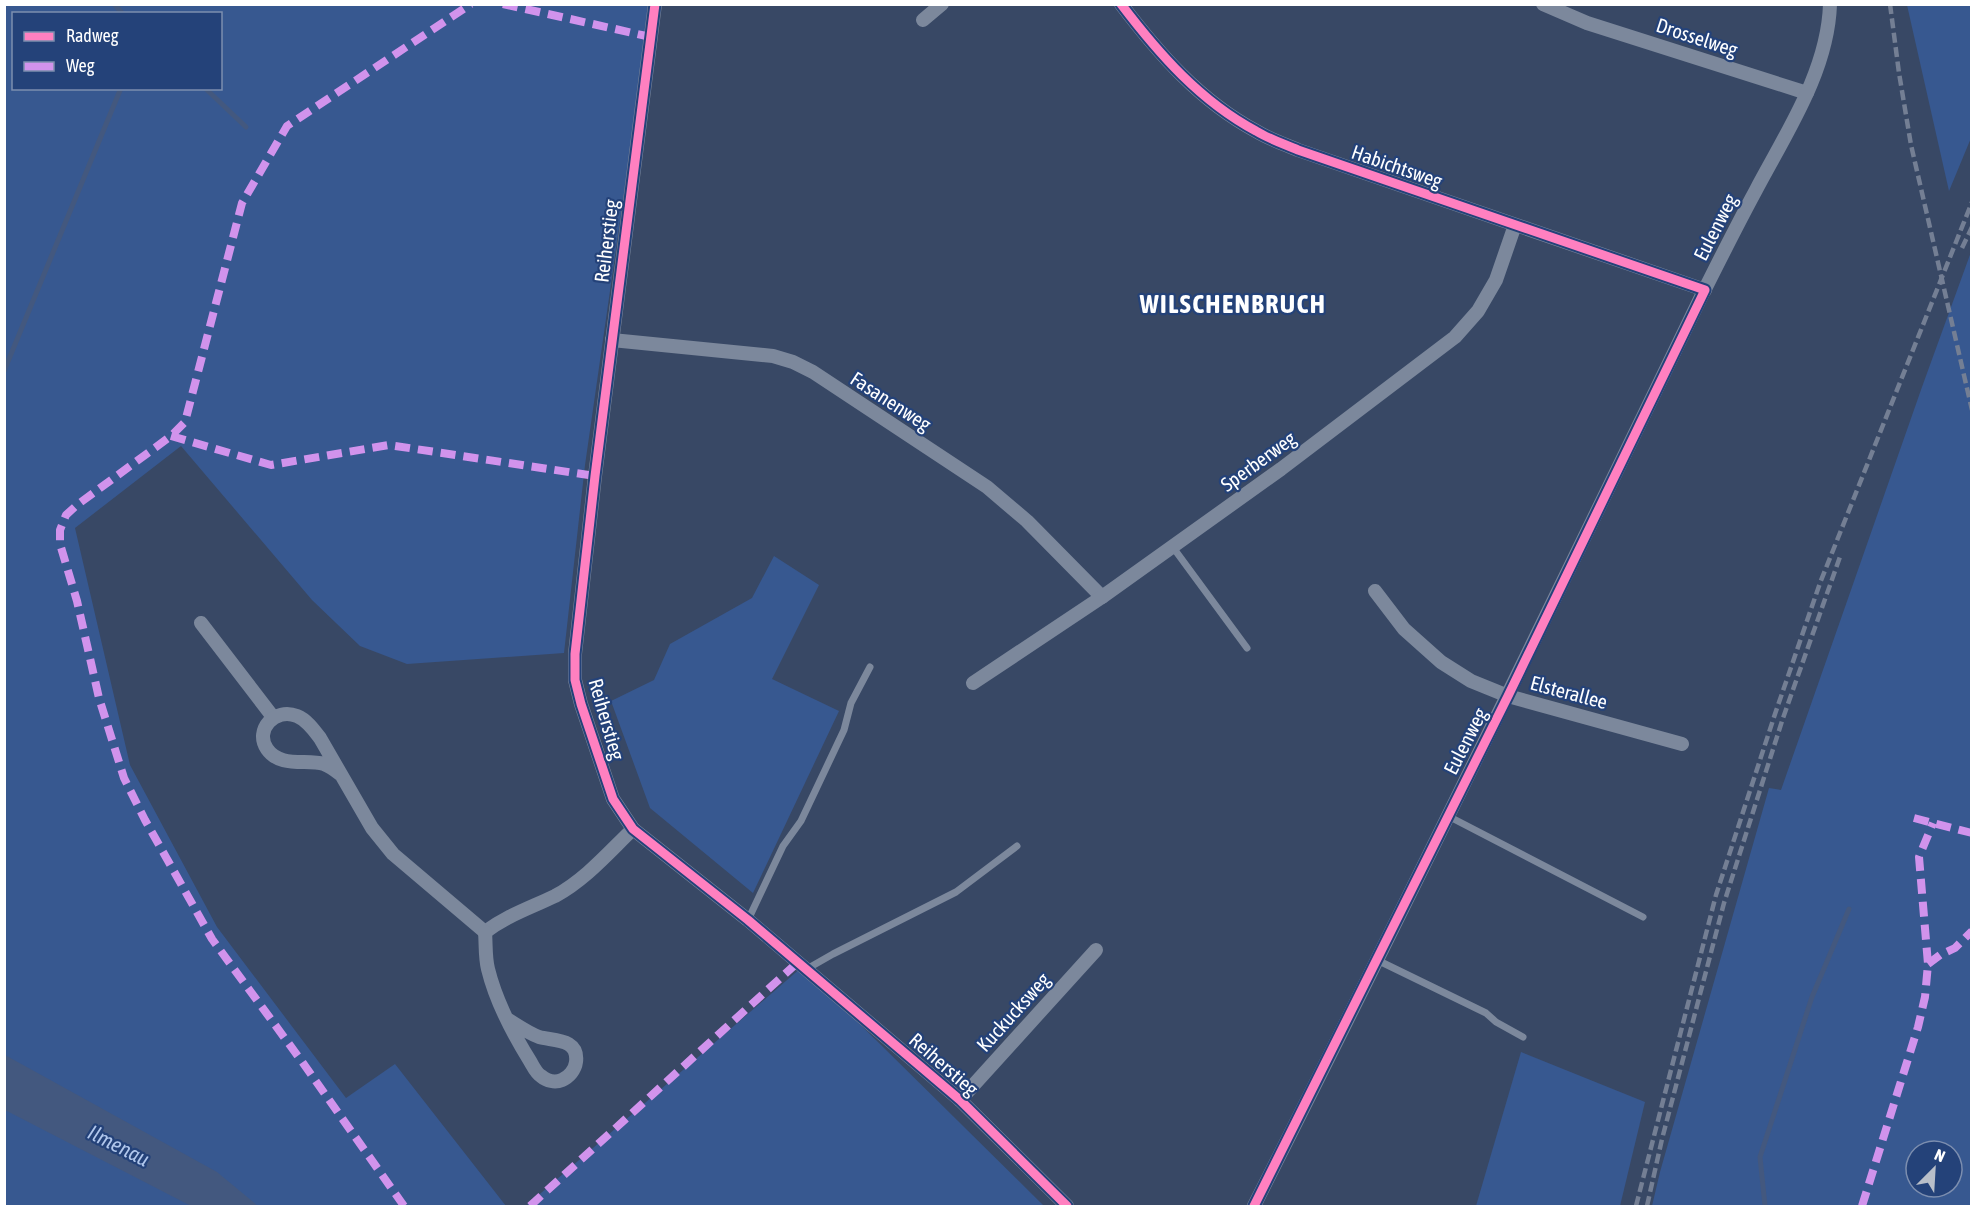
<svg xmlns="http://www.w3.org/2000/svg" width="1976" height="1211" viewBox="0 0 1976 1211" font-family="'Asap Condensed',sans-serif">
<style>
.green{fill:#375890;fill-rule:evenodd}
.water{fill:#43587f}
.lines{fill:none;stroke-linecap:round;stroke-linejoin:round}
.stream{stroke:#43587f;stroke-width:5}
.service{stroke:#7c889c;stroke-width:7}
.minor{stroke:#7c889c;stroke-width:14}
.rail{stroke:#747f94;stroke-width:4.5;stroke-dasharray:10 4.5;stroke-linecap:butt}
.quiet{stroke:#d193ec;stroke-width:8;stroke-dasharray:15 8;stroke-linecap:butt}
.cycleway-casing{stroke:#244279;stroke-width:13}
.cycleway{stroke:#ff80c0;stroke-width:9}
.labels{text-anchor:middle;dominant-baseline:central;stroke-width:4.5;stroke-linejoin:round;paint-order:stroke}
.street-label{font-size:20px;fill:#fff;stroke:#244279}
.water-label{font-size:21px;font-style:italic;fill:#b1c7ec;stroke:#244279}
.district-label{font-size:26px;font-weight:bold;letter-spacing:1.5px;fill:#fff;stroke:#244279}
</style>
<rect width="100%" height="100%" fill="#384865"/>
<!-- green -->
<g class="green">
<path d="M5,5H648L640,82L585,465L564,653L407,664L360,646L312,600L181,446L75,528L130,765L217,927L346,1098L395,1064L506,1206H5ZM14,14H220V88H14Z"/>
<path d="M1907,5H1971V138L1949,191Z"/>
<path d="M1971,252V1206H1652L1660,1172L1769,788L1781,790L1922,387ZM1916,1151H1952V1187H1916Z"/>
<path d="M774,556L819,585L772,679L839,711L753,893L650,808L611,701L654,680L670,644L752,598Z"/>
<path d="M802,967L1044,1206H526Z"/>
<path d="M1521,1052L1645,1102L1620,1206H1476Z"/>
</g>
<!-- water -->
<path class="water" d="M5,1055L217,1172L258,1206H191L5,1110Z"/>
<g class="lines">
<!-- stream -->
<g class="stream">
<path d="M114,4L123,14"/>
<path d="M205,88L246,127"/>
<path d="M4,371L121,88"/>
<path d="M1765,1206L1760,1157L1812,997L1849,909"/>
</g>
<!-- service -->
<g class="service">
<path d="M1172,546L1247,648"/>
<path d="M1448,816L1643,917"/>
<path d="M748,920L783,846L801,821L844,730L851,703L870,667"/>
<path d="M1377,960L1486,1013L1496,1022L1523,1037"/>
<path d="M805,970L833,954L956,892L1017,846"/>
</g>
<!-- minor -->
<g class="minor">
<path d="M655,4L595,476L575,654V680L581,704L613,799L633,829L748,920L960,1100L1067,1206"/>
<path d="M1121,4C1159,54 1200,101 1256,131C1269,139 1284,144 1298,150L1705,290"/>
<path d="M1543,4L1587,23L1807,93"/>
<path d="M923,20L942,4"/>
<path d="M612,340L773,356L793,362L813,372L987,487L1027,521L1102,597"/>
<path d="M1375,591L1404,629L1441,662L1471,681L1508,696L1682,744"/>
<path d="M201,623L273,717"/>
<path d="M973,683L1102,597L1281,469L1455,337L1478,311L1496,280L1515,225"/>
<path d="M340,774C335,770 330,766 324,764C306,759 280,768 267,749C254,730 275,707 297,716C307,720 314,730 320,738L372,828L393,854L485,932C508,915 530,908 555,896C585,880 609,852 633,829"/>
<path d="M485,932C486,944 485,957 488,969C496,1002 512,1032 530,1061C533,1066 536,1073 541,1076C547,1081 555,1083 562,1080C569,1077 575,1070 576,1062C579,1038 553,1041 539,1037C528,1033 517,1025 507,1019"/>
<path d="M960,1100L1096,950"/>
<path d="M1254,1206C1406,905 1554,601 1701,297C1719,261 1737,225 1756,190C1786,133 1828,71 1830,4"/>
</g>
<!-- rail -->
<g class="rail">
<path d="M1890,4L1899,73L1911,145L1972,410"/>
<path d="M1962,248L1972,227"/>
<path d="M1636,1206L1716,895L1775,714L1820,583L1972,202"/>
<path d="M1647,1206L1662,1139L1724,903L1783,718L1841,554"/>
</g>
<!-- quiet -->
<g class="quiet">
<path d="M503,4L651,37"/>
<path d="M171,436L271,465L389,445L595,476"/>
<path d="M1914,818L1972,833"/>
<path d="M1928,964L1940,955L1955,948L1972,931"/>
<path d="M404,1206L303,1063L212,939L145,820L124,778L99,698L77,601L60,544V530L66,515L77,505L171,436L185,422L242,203L287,126L471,4"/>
<path d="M530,1206L797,963"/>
<path d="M1862,1206L1918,1027L1925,997L1928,964L1919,857L1933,823"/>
</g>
<defs>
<g id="cycleway">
<path d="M655,4L595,476L575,654V680L581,704L613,799L633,829L748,920L960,1100L1067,1206"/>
<path d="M1121,4C1159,54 1200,101 1256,131C1269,139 1284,144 1298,150L1705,290L1508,696L1254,1206"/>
</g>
</defs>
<!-- cycleway casing -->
<use href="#cycleway" class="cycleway-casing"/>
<!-- cycleway -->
<use href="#cycleway" class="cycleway"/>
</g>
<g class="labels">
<!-- street labels -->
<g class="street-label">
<text transform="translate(1697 37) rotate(18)">Drosselweg</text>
<text transform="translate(1397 166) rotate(19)">Habichtsweg</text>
<text transform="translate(1715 227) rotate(-63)">Eulenweg</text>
<text transform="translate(606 241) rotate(-83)">Reiherstieg</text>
<text transform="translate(891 401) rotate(33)">Fasanenweg</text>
<text transform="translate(1258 461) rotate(-36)">Sperberweg</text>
<text transform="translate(1569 692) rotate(15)">Elsterallee</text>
<text transform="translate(607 719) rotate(74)">Reiherstieg</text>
<text transform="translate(1465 741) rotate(-63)">Eulenweg</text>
<text transform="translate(1013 1012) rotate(-48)">Kuckucksweg</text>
<text transform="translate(944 1064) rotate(41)">Reiherstieg</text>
</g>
<!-- water labels -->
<g class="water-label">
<text transform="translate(119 1145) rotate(27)">Ilmenau</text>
</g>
<!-- district labels -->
<g class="district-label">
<text x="1233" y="304">WILSCHENBRUCH</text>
</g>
</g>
<!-- border -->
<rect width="1976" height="1211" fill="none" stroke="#ffffff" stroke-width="12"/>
<!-- legend -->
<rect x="12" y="12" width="210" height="78" fill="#244279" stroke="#7c8eaf" stroke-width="1.5"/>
<rect x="24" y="32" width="30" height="9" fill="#ff80c0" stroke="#7c8eaf" stroke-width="1.5"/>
<text x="66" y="42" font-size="18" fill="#ffffff">Radweg</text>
<rect x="24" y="62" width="30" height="9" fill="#d193ec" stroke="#7c8eaf" stroke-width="1.5"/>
<text x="66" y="72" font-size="18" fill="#ffffff">Weg</text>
<!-- north arrow -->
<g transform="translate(1934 1169) rotate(24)"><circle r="28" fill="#244279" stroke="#7c8eaf" stroke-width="1.5"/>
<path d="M0-4.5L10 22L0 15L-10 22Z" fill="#b9bfc9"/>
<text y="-9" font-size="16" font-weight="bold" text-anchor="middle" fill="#ffffff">N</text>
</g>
</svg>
